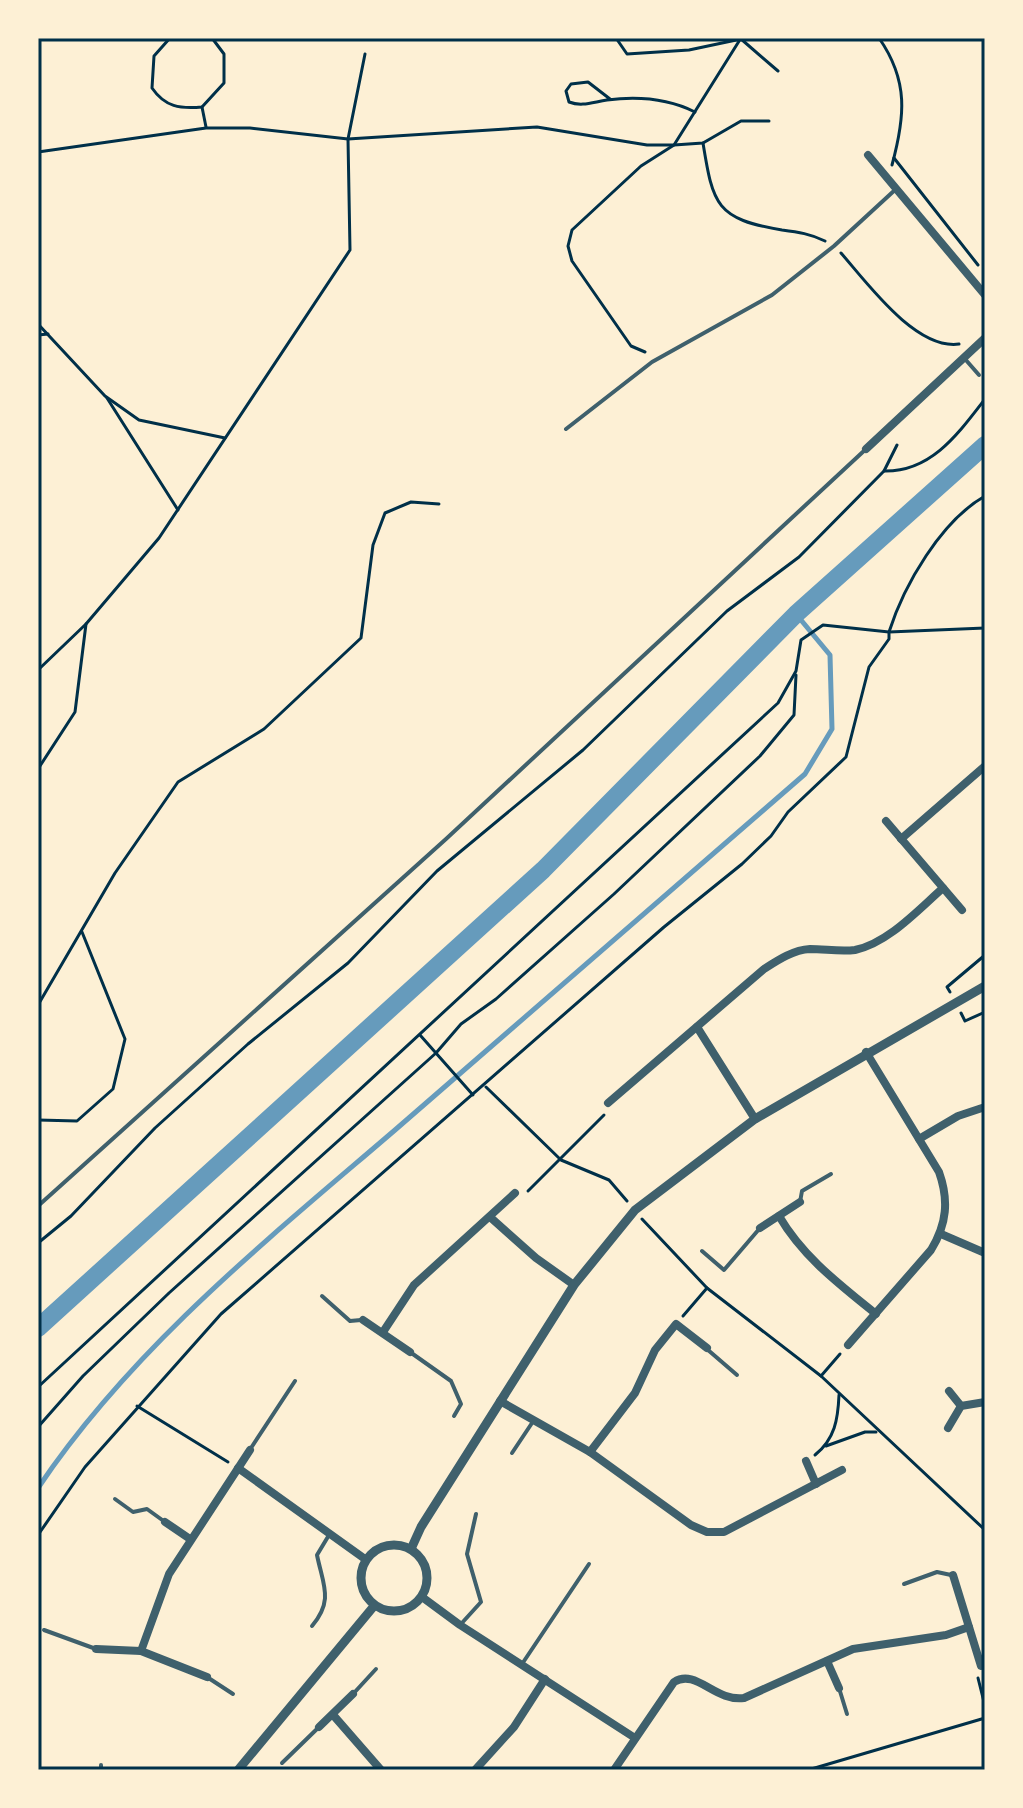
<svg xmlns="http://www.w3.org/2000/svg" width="1023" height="1808" viewBox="0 0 1023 1808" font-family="'DM Sans',sans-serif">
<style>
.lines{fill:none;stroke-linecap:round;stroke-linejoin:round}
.stream{stroke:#669bbc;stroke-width:5}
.canal{stroke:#669bbc;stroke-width:18}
.path{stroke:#003049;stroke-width:3}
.service{stroke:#3f606c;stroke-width:4}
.minor{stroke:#3f606c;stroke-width:8}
.tertiary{stroke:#3f606c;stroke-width:9}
.neatline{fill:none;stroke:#003049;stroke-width:3}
</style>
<rect width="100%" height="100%" fill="#fdf0d5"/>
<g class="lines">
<!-- stream -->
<path class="stream" d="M38,1488C132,1348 268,1239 395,1130C532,1011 669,893 805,774L832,729L830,655L796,614"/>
<!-- canal -->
<path class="canal" d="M38,1328L543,870L796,614L985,445"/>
<!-- path -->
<g class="path">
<path d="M170,38L154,56L152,88C165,107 180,109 202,107L224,83V54L212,38"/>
<path d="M616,38L627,54L689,50L741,39L778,71"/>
<path d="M879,38C909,81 905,117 892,165"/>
<path d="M610,99L588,82L571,84L566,91L569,102C582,107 593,102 607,100C638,96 667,98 695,112"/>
<path d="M202,107L206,127"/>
<path d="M703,143C713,205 716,219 782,230C798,232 811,234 825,241"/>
<path d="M38,152L206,128H250L348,139L537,127L647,145H674L703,143L741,121H769"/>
<path d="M894,158L978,265"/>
<path d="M841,253C868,284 916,350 959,344"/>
<path d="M38,324L105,396L139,420L225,438"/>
<path d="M38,335L48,334"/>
<path d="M645,352L631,346L572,261L568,246L572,230L641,166L674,145L741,38"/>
<path d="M107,398L178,510"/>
<path d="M884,471C931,472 958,434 985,399"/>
<path d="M38,670L86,624L159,538L350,250L348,139L365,54"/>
<path d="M38,769L75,712L86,624"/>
<path d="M950,992L947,987L985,955"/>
<path d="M38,1005L115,873L178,782L264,729L361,638L373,545L385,513L411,502L439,504"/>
<path d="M961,1013L965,1021L985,1012"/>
<path d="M420,1035L473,1095"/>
<path d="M486,1087L561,1160L609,1180L627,1201"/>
<path d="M38,1120L77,1121L113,1089L125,1039L82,932"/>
<path d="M528,1191L604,1115"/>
<path d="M642,1219L707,1288L821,1376L985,1530"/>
<path d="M38,1243L71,1216L155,1128L248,1044L348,963L437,871L583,750L727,611L799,557L884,471L897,445"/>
<path d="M683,1316L707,1288"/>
<path d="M821,1376L840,1354"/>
<path d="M38,1387L778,703L796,671L801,640L823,625L889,632C904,585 941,521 985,496"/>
<path d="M137,1406L228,1462"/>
<path d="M38,1427L83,1376L169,1293L436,1053L461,1024L496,999L614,894L760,756L794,715L796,675"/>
<path d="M826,1446L865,1432H876"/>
<path d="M815,1455C835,1439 838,1419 839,1395"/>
<path d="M38,1535L85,1467L221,1314L664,927L742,864L771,836L788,812L846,757L869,667L889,639V632L985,628"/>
<path d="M978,1678L985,1706"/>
<path d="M808,1770L985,1718"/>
</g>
<!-- service -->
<g class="service">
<path d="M965,359L979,375"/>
<path d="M566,429L652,362L772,295L834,246L896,189"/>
<path d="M800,1202L802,1191L831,1174"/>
<path d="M38,1206L446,839L866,449"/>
<path d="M702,1251L724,1270L760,1228"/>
<path d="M322,1296L350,1321L361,1320"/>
<path d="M708,1350L737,1375"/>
<path d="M410,1352L451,1381L461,1404L454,1416"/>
<path d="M251,1448L295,1381"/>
<path d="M512,1453L534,1420"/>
<path d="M115,1499L133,1512L147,1509L165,1522"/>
<path d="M904,1584L937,1572L951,1575"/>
<path d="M461,1624L481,1602L467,1554L476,1514"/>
<path d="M312,1626C334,1600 323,1585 317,1555L329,1535"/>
<path d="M44,1630L96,1649"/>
<path d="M522,1664L589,1564"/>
<path d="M207,1677L233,1694"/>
<path d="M839,1688L847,1714"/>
<path d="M353,1694L376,1669"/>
<path d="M282,1763L319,1727"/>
<path d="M101,1765V1770"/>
</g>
<!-- minor -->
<g class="minor">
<path d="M868,155L985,295"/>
<path d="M866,449L985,338"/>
<path d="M886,821L962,910"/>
<path d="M901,839L985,766"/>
<path d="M697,1027L755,1119"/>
<path d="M608,1103L764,969C778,960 793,950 810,949C825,949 840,952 855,950C888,943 918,910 943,888"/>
<path d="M919,1139L958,1116L985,1107"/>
<path d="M779,1216C803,1257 839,1284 876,1314"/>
<path d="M490,1217L536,1258L574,1285"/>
<path d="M760,1228L800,1202"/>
<path d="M941,1234L985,1253"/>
<path d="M363,1320L410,1352"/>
<path d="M383,1332L414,1285L515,1193"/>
<path d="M848,1345L931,1250C947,1224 949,1200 939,1172L866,1052"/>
<path d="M949,1391L961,1406"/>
<path d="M500,1401L590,1452L691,1525L707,1532H724L842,1470"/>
<path d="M948,1428L961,1406L985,1402"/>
<path d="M590,1452L635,1393L655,1350L676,1324L707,1348"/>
<path d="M806,1461L816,1484"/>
<path d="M238,1468L365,1559"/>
<path d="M165,1522L190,1539"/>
<path d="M953,1575L981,1666"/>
<path d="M422,1597L460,1625L635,1738"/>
<path d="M96,1649L141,1651L207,1677"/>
<path d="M141,1651L169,1574L250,1450"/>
<path d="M827,1661L839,1688"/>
<path d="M334,1716L381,1770"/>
<path d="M319,1727L353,1694"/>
<path d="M475,1770L514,1727L545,1679"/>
<path d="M614,1770L674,1682C696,1668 715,1702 744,1698L853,1649L946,1635L969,1627"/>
</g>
<!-- tertiary -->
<g class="tertiary">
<circle cx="394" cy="1578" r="33"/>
<path d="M411,1549L421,1527L574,1285L635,1210L755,1119L985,986"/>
<path d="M238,1770L374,1606"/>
</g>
</g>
<!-- border -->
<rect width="1023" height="1808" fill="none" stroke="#fdf0d5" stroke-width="80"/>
<rect x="40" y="40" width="943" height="1728" class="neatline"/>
</svg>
